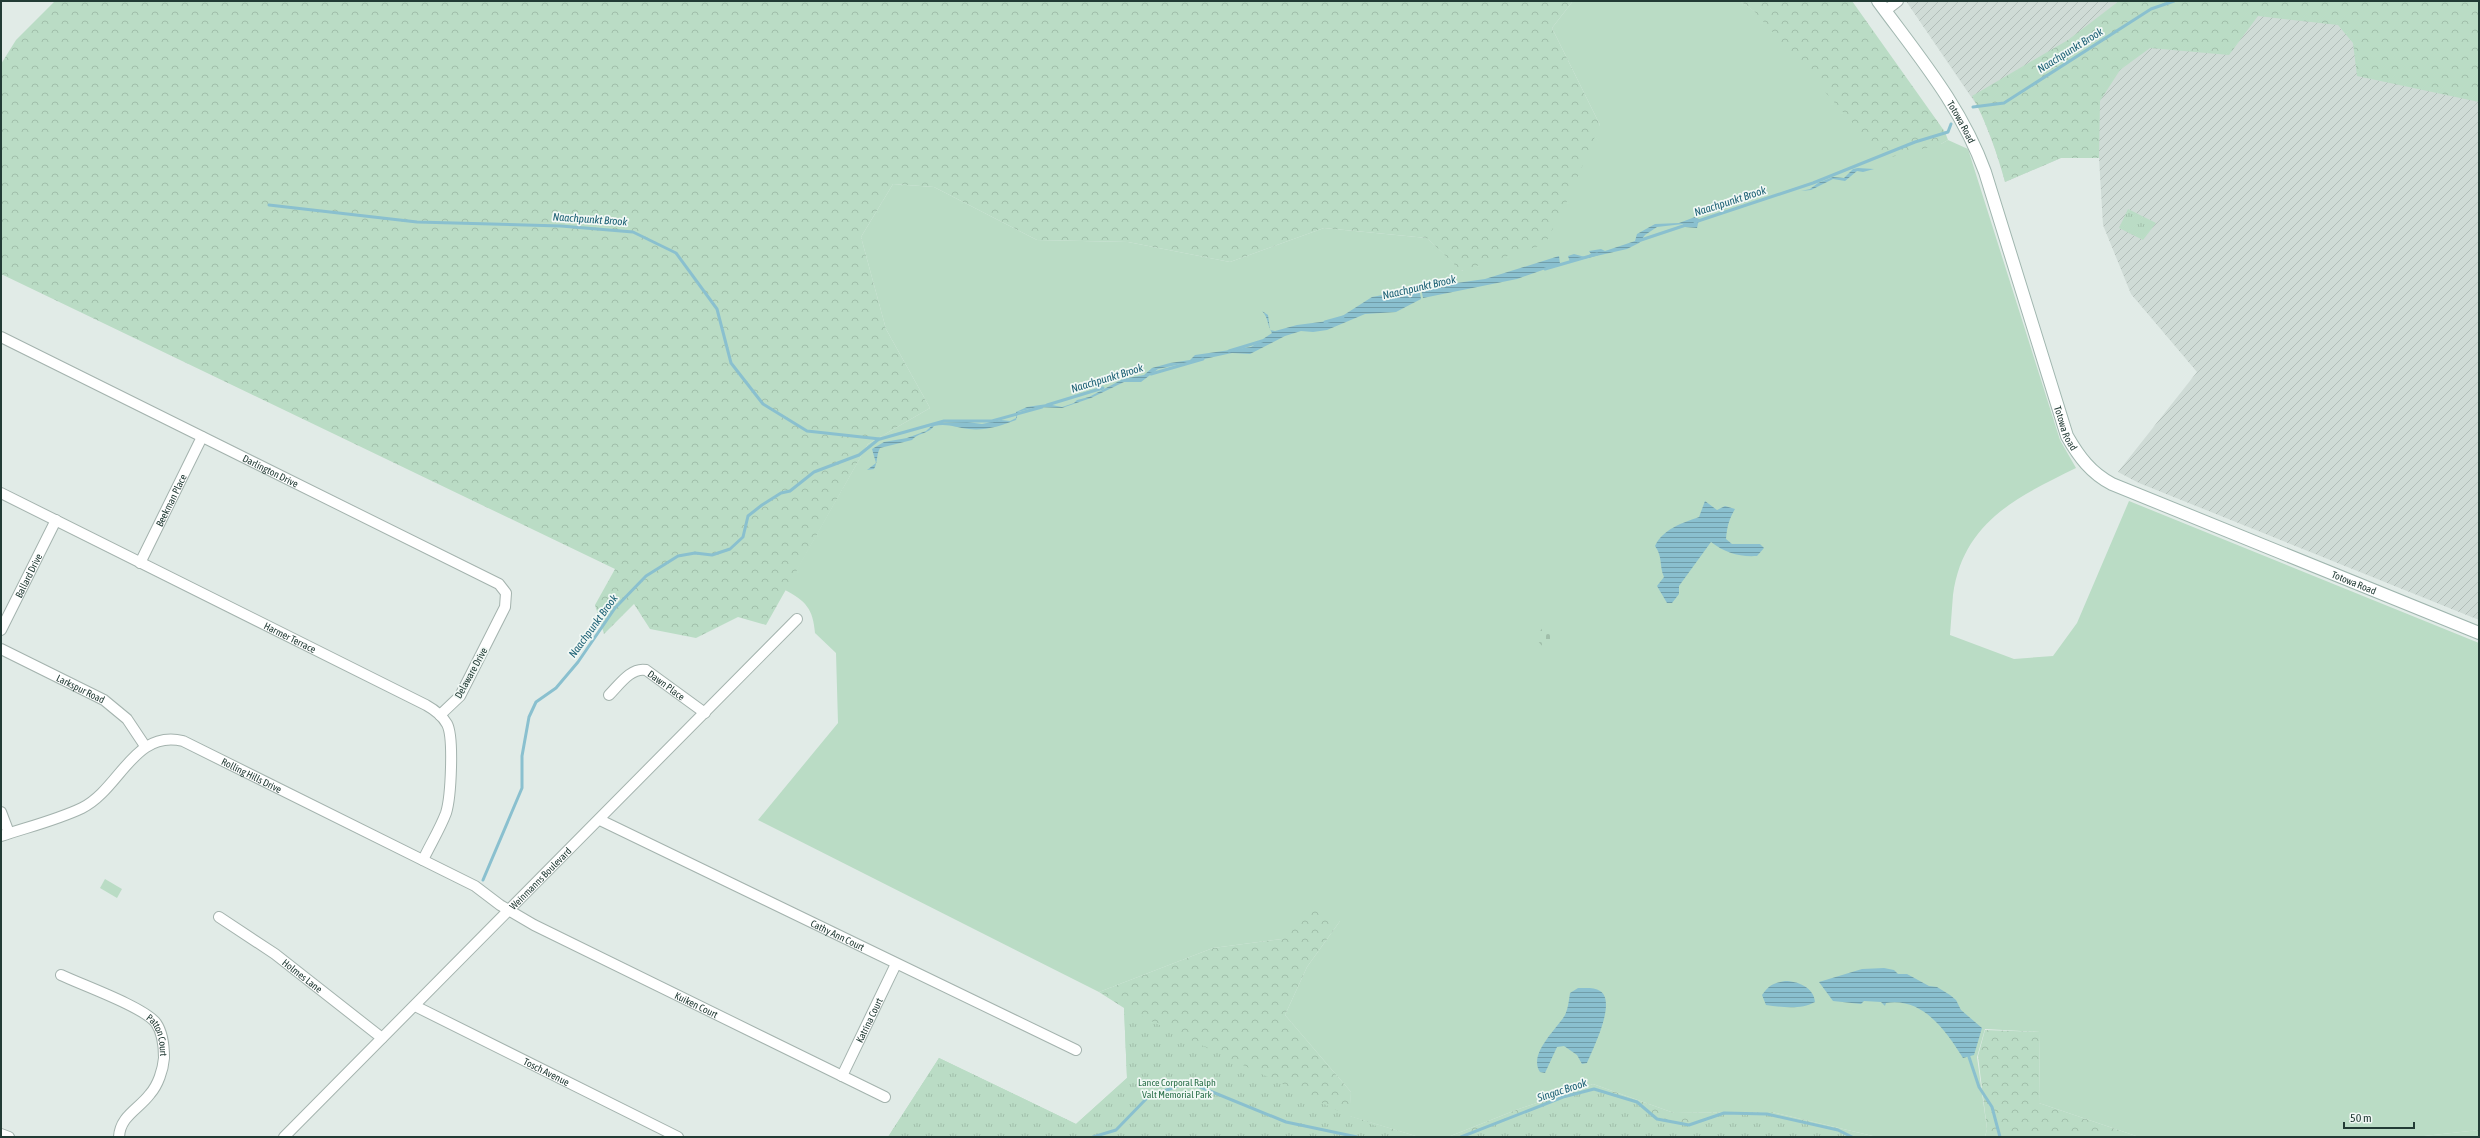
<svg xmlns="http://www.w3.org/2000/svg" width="2480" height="1138" viewBox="0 0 2480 1138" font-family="'Asap Condensed',sans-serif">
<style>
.industrial{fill:url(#industrial-furrows)}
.green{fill:#badcc5}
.forest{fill:url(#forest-crowns)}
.cemetery{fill:url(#cemetery-stones)}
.park{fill:url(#park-tufts)}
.water{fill:url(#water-rules)}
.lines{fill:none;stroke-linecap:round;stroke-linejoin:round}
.stream{stroke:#8ac0cf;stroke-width:3}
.street-casing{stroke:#a4b3ae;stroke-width:12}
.secondary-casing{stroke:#a0b6af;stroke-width:14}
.street{stroke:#fff;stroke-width:10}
.secondary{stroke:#fff;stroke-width:12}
.labels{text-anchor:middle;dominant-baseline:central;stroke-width:3.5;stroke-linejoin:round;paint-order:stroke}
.street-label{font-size:10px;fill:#223b35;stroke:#f1f8f5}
.park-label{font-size:10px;fill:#2d714b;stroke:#f1f8f5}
.water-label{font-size:11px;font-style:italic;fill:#1d6175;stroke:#f1f8f5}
</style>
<defs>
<pattern id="industrial-furrows" width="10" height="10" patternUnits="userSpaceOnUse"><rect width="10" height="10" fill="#cfdbd6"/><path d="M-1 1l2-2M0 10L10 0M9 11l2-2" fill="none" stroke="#b1bdb8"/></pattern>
<pattern id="forest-crowns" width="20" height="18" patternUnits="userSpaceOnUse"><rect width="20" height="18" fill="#badcc5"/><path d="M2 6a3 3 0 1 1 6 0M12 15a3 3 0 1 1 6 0" fill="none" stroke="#a0beaa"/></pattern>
<pattern id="cemetery-stones" width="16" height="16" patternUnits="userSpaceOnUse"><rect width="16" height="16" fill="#badcc5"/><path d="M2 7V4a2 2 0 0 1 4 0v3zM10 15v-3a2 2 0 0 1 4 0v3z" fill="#a0beaa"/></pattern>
<pattern id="park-tufts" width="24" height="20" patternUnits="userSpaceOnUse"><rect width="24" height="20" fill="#badcc5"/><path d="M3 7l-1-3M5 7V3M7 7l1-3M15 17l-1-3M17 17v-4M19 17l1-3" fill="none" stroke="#a0beaa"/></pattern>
<pattern id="water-rules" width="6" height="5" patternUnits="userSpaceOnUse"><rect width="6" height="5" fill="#8ac0cf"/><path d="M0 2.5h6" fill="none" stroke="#709da9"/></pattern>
</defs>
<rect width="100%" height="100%" fill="#e1ebe7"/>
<!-- industrial -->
<path class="industrial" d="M1906,1H2479V620L2139,483L2118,472L2197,372L2131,294L2103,225L2099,158H2061L2005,182L2000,162L1980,110Z"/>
<!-- green -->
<g class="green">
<path d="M1573,1H1740L1941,144L1948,140L1968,149L2060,440L2076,468C2017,497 1963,522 1953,595C1952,608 1951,621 1950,635L2014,659L2053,656L2077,623L2129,501L2479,643V1130L2415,1137H2139L2039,1103L2040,1032L1985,1029L1977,1057L1987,1129L1985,1137H1877L1772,1112L1674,1113L1593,1084L1516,1110L1448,1137H1419L1349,1116L1351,1092L1285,1015L1307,967L1340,921L1282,939L1213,948L1099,992L758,820L838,723L836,653L815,633C813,609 806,601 785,590L868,444L930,408L886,329L861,237L893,184L934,187L1037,240L1128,242L1230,262L1324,228L1427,238L1462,271L1600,125L1552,28Z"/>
<path d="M105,879L122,889L117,898L100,888Z"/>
</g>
<!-- forest -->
<g class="forest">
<path d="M55,1H1573L1552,28L1600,125L1569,197L1545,244L1461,271L1427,238L1324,228L1230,262L1128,242L1037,240L934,187L893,184L861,237L886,329L930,408L868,444L766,625L738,617L696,638L650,629L634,604L604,634L595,605L615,569L1,274V64L16,40Z"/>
<path d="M1740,1H1852L1945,132L1948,140L1941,144L1884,159L1755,12Z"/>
<path d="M2119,1H2479V102L2357,76L2353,43L2338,25L2258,16L2229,55L2150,48L2120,70L2100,101L2099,158H2061L2005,182C1997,153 1987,123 1972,96L2068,40Z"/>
<path d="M1315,908L1340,921L1307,967L1285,1015L1351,1092L1350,1116L1419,1137H888L939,1058L1076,1124L1127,1078L1124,1008L1099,992L1213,948L1282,939Z"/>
<path d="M1985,1030L2040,1032L2039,1103L2139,1137H1985L1987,1129L1978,1056Z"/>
<path d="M1593,1084L1674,1113L1772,1112L1877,1137H1448L1516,1110Z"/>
<path d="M2479,1130V1137H2415Z"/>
</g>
<!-- cemetery -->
<path class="cemetery" d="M1544,626L1555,639L1545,649L1535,638Z"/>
<!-- park -->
<g class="park">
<path d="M2128,209L2156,223L2143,240L2119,228Z"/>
<path d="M1124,1008L1349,1116L1406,1137H888L939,1058L1076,1124L1127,1078Z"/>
<path d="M1594,1089L1637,1102L1657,1119L1689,1125L1724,1113L1767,1114L1838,1130L1852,1137H1461L1563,1097Z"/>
</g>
<!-- water -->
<g class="water">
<path d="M1858,168L1874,169L1863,172L1857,171L1845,181L1833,179L1811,190L1801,191L1810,189L1818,183L1833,177L1844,178L1853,169Z"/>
<path d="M1695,217L1699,219L1697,228L1685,227L1683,224L1657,227L1645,235L1639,243L1627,249L1570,262L1568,256L1574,254L1585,257L1591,254L1589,251L1601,249L1605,251L1635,241L1637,234L1655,224L1679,223Z"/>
<path d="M1559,256L1560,264L1517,279L1423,298L1421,288L1485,279Z"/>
<path d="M1419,288L1421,299L1396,312L1365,314L1327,330L1313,332L1301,331L1285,336L1250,354L1232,353L1158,369L1141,382H1124L1091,398L1062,408L1037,407L1018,412L1016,420C1001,426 984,431 969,429C956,428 948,423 934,426C929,434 917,433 912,440L880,448C876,455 878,462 874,469L867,470L876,463L872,449L884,442L907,438L926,431L935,423L967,422L982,424L1001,420L1010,421L1016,418V412L1027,407L1047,404L1062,407L1074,403L1077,400L1089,397L1123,379L1144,375L1152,368L1170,363L1190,360L1195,355L1251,347L1272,333C1267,326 1269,318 1262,311L1268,315L1270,330L1275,331L1297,325L1336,320L1372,297Z"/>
<path d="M1705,501L1717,510L1725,506L1735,509C1729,519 1727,527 1726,539L1732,544H1760L1764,548L1757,556C1738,557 1726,553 1711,542L1679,586V594L1672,603H1667L1657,586L1664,577C1659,566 1663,557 1655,546C1663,529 1682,523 1699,517Z"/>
<path d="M1884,968L1894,970L1898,974H1907L1929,986L1937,987L1950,995L1956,1000L1961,1010L1982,1028L1974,1055L1963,1058C1946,1031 1923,997 1886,1003L1885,1006L1881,1002L1864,1001L1861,1004L1833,1001L1819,982L1862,969Z"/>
<path d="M1785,981C1797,981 1814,987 1815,1002C1801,1010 1781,1007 1766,1005L1762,995C1769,985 1773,983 1785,981Z"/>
<path d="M1578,988C1585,988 1595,987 1600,991C1617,1001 1593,1049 1587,1063L1582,1064L1577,1055L1564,1046L1557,1047L1545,1073L1540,1072C1528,1054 1556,1030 1565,1015C1568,1009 1569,1000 1570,993Z"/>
</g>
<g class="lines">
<!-- stream -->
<g class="stream">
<path d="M1973,107L2004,103L2151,9L2174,1"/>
<path d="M269,205L417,222L561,226L633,232L676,253L717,309L731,363L763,404L807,431L880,439L944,421H992L1042,407"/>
<path d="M1695,222L1813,183L1915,142L1948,132L1951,124"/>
<path d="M1638,241L1686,225"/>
<path d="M1545,269L1597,254"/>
<path d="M1325,322L1343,317"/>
<path d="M1229,351L1262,341"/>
<path d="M1151,374L1203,359"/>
<path d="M1047,405L1103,388"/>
<path d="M483,880L522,788V756L529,717L536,702L556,688L578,662L615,608L646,576L678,556L695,553L712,555L730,549L743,537L748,516L762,505L781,493L790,491L814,472L859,455L879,439"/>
<path d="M1969,1057L1979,1087L1992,1107L2000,1137"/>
<path d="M1093,1137L1116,1130L1148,1097L1188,1082L1286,1122L1357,1137"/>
<path d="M1461,1137L1563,1097L1594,1089L1637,1102L1657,1119L1689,1125L1724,1113L1767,1114L1838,1130L1852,1137"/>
</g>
<defs>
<g id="street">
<path d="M1885,11L1898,1"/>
<path id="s1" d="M1,337L499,584L506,593L505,607L460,696L440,715"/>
<path id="s2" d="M1,493L426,705C435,710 442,715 447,724C454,737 451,797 446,813C440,829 430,845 423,860"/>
<path id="s3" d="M140,563L202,437"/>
<path id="s4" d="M1,630L56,520"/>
<path id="s5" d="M1,649L104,700L127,719L145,746"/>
<path id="s6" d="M609,695C619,685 631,667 646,670L705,713"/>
<path d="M1,812L9,833"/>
<path id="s7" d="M600,820L1076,1050"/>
<path id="s8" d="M1,836C28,827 57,820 82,808C120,789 134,729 183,741L475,886L500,905L534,925L885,1097"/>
<path id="s9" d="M219,917L275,954L382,1038"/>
<path id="s10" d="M61,975C82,985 144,1007 156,1023C163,1033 164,1046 164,1058C163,1070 158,1085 150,1094C139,1109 120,1116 119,1137"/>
<path id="s11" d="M415,1006L678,1137"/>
<path id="s12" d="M842,1076L896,964"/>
<path d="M1,1134L9,1137"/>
<path id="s13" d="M284,1137L797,619"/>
</g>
<g id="secondary">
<path id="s14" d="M1878,1C1919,57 1961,106 1985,172L2067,436C2079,457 2091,473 2112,484L2479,633"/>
</g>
</defs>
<!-- street casing -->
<use href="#street" class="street-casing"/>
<!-- secondary casing -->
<use href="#secondary" class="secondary-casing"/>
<!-- street -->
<use href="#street" class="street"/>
<!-- secondary -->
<use href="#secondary" class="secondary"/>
</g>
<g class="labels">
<!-- street labels -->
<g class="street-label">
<text stroke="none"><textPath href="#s14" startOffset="147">Totowa Road</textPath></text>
<text stroke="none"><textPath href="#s14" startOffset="471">Totowa Road</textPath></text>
<text stroke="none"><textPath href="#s1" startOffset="301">Darlington Drive</textPath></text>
<text stroke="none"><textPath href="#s3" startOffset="70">Beekman Place</textPath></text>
<text stroke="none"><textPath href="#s4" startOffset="61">Ballard Drive</textPath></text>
<text stroke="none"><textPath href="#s14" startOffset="807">Totowa Road</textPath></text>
<text stroke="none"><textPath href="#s2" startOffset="323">Harmer Terrace</textPath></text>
<text transform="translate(471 673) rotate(-61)">Delaware Drive</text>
<text stroke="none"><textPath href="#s6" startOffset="72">Dawn Place</textPath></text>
<text stroke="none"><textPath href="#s5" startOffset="89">Larkspur Road</textPath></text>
<text stroke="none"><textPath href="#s8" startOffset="290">Rolling Hills Drive</textPath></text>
<text stroke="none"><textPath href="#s13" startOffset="364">Weinmanns Boulevard</textPath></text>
<text stroke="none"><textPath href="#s7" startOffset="264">Cathy Ann Court</textPath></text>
<text stroke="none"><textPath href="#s9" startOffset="102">Holmes Lane</textPath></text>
<text stroke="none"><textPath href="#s8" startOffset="791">Kuiken Court</textPath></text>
<text stroke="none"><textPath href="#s12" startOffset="62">Katrina Court</textPath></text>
<text stroke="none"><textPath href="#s10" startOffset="119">Patton Court</textPath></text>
<text stroke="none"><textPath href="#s11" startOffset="147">Tosch Avenue</textPath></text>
</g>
<!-- park labels -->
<g class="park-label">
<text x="1177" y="1082">Lance Corporal Ralph<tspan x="1177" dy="12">Valt Memorial Park</tspan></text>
</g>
<!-- water labels -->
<g class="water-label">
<text transform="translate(2070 50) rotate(-32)">Naachpunkt Brook</text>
<text transform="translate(1730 201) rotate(-18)">Naachpunkt Brook</text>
<text transform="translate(590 219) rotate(4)">Naachpunkt Brook</text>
<text transform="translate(1419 287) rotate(-13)">Naachpunkt Brook</text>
<text transform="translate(1107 378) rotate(-17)">Naachpunkt Brook</text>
<text transform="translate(593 626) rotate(-54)">Naachpunkt Brook</text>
<text transform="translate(1562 1090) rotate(-18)">Singac Brook</text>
</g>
</g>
<!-- border -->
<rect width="2480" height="1138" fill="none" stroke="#223b35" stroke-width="4"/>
<!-- scale -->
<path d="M2344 1122v6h70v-6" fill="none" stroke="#223b35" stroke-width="2"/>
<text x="2350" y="1122" font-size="12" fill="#223b35" stroke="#f1f8f5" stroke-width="3" paint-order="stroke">50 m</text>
</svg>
